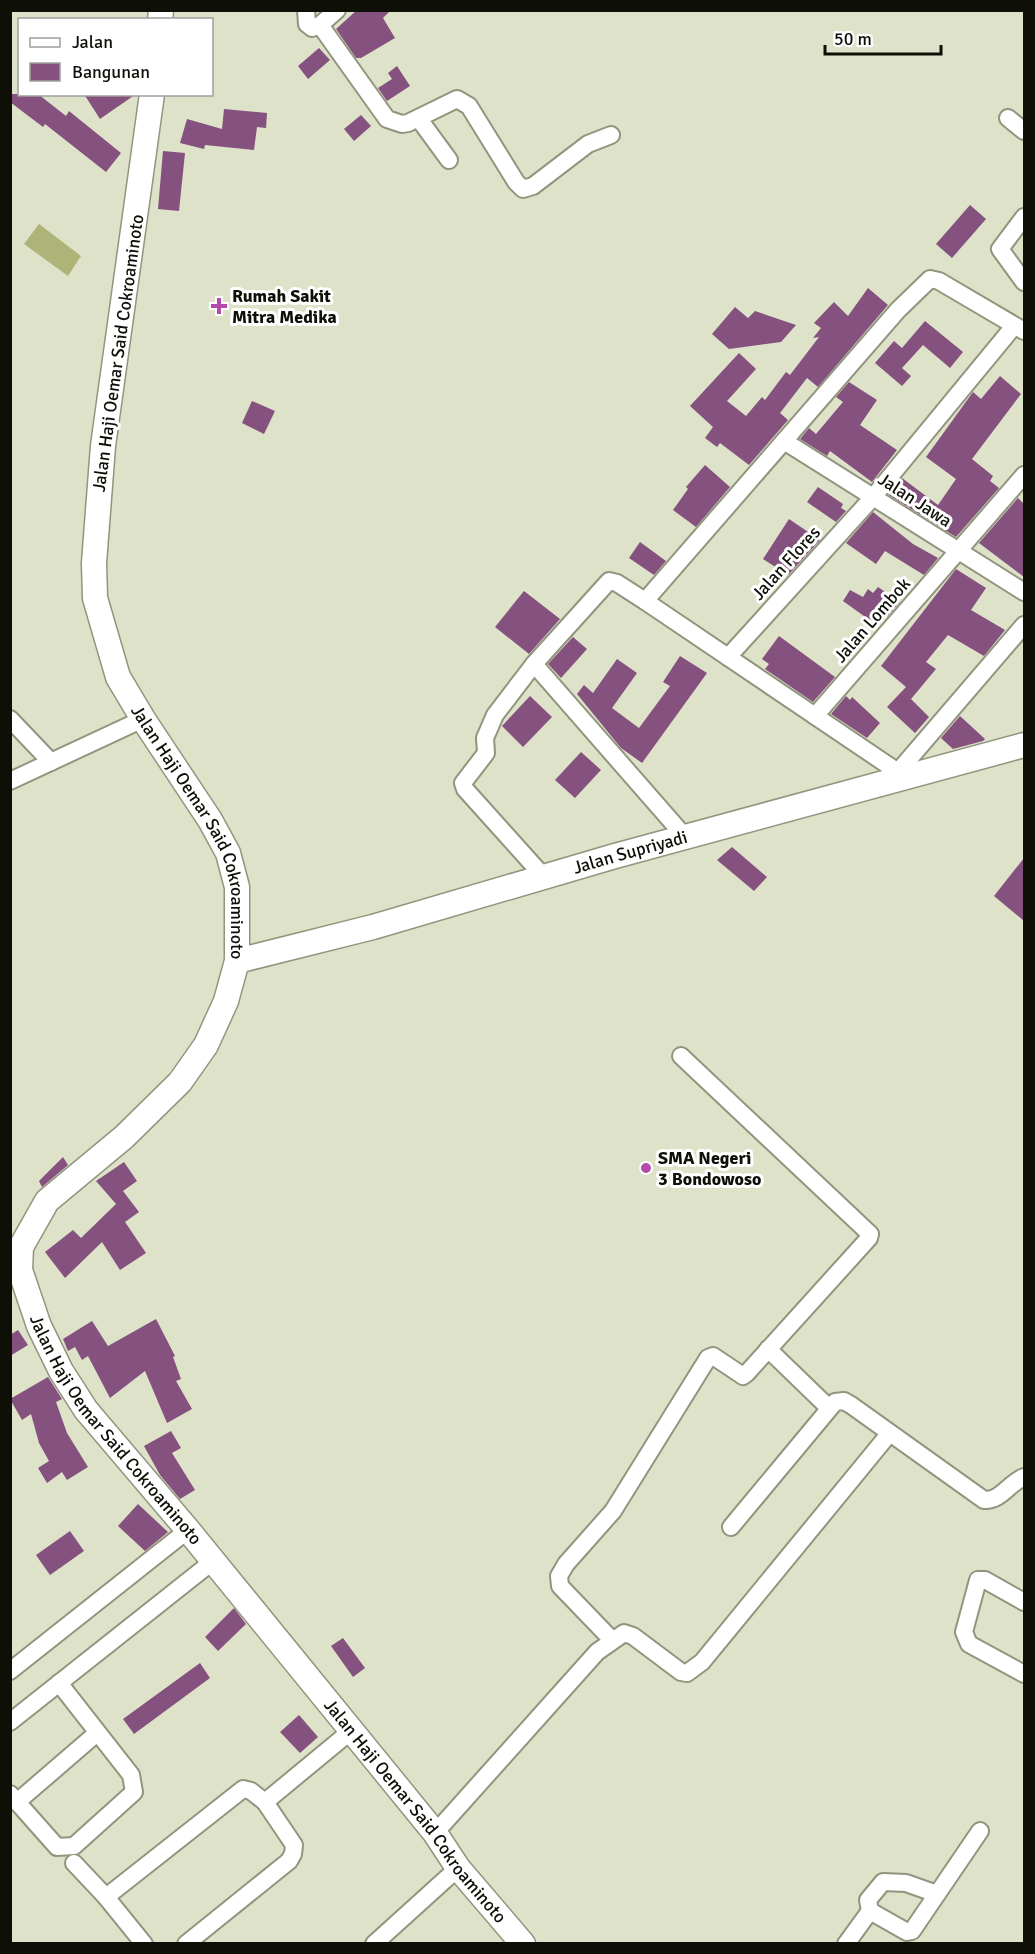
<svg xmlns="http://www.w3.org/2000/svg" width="1035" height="1954" viewBox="0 0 1035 1954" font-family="Signika,sans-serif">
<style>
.green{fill:#aeb478}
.building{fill:#85517f}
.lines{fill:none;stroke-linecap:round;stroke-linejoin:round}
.street-casing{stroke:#92957e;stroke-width:20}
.secondary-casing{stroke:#92957e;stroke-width:27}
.street{stroke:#fff;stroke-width:16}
.secondary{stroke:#fff;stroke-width:24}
.poi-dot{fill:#b44aab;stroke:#fff;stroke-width:2}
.labels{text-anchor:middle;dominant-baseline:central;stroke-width:6;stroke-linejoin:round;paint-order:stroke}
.poi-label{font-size:18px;font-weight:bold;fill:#0e0f07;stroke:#fff;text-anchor:start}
.street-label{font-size:18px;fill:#0e0f07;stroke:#fff}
</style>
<rect width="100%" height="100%" fill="#dee2c9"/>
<!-- green -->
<path class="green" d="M39,224L81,256L68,276L24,244Z"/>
<!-- building -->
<g class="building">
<path d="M357,10H391L383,18L395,38L361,58H356L336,29Z"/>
<path d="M319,48L330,60L308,79L298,66Z"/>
<path d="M397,66L410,86L387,101L378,88L392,79L388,73Z"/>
<path d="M10,94H38L66,116L69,111L121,153L106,172L45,124L43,127L10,102Z"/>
<path d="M84,94H136L100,119Z"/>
<path d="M224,109L267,113L266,128L257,127L254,150L205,145L204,149L180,143L187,119L222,129Z"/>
<path d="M361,115L371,126L354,141L344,129Z"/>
<path d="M163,151L185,153L179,211L158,209Z"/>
<path d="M970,205L986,219L952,258L936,244Z"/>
<path d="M868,288L888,305L818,387L807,378L780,413L788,420L749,465L720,443L717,447L705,438L713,427L690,406L739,353L756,369L727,401L746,416L762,397L765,400L786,372L790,375L819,337L813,338L821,328L814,323L834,302L848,316Z"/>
<path d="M735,307L748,318L755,311L796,325L781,342L729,349L712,334Z"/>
<path d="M925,321L963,352L950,368L923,345L902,368L911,376L902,386L875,363L894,341L902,348Z"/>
<path d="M1000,376L1021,394L972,459L993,476L990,481L999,488L956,537L889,495L902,478L938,505L956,479L926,457L973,392L981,399Z"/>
<path d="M849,382L877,400L860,425L897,450L872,482L830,451L827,456L800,439L809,428L816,434L843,402L836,397Z"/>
<path d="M252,401L275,411L264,434L242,423Z"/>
<path d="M705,465L730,487L696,527L673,510L688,489L686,487Z"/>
<path d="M818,487L843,504L841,508L846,511L836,522L807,502Z"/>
<path d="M1018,498L1024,504V577L979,543Z"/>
<path d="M873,512L913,544L938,558L924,575L885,551L876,564L846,543Z"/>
<path d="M789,519L820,540L788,575L763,559Z"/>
<path d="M640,542L666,561L654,575L629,558Z"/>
<path d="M956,569L986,588L971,610L1005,630L984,656L948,635L926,662L936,669L911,699L929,717L915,733L887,707L906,687L881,666Z"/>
<path d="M878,587L900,602L887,617L882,613L875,624L843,601L850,590L863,597L868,589L873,593Z"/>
<path d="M524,591L560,619L529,654L495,627Z"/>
<path d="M779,636L835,677L813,702L765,669L769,664L762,659Z"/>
<path d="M573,637L587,649L561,678L548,664Z"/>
<path d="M680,656L707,673L642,763L621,748L577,694L584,685L593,693L617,659L637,673L612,708L639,728L670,686L663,682Z"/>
<path d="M530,696L552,717L523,747L502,726Z"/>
<path d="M846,696L850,700L852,697L880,723L867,738L831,714Z"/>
<path d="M960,716L985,739L983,741L953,749L941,738Z"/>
<path d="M581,752L601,770L575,798L555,780Z"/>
<path d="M732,847L767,877L754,891L717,860Z"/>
<path d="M1024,858V921L994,896Z"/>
<path d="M63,1157L68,1165L42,1187L39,1181Z"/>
<path d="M124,1162L137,1181L123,1191L139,1212L125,1222L146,1253L120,1270L102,1242L65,1278L45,1252L73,1230L81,1238L116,1204L96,1181Z"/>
<path d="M156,1319L175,1356L173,1357L181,1379L176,1381L192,1409L167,1423L145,1371L110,1398L88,1356L82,1360L75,1347L68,1351L63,1339L92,1321L108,1346Z"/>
<path d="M18,1330L28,1345L10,1356V1335Z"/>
<path d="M48,1377L62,1399L56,1402L67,1433L88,1467L67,1480L62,1472L47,1483L38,1468L49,1461L39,1443L31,1414L22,1420L10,1399Z"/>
<path d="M171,1431L181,1448L172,1453L195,1490L180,1499L160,1475L144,1446Z"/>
<path d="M138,1504L168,1532L145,1551L118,1526Z"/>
<path d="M70,1531L84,1551L50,1575L36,1555Z"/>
<path d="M234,1608L246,1624L218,1651L205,1637Z"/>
<path d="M343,1638L365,1668L353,1677L331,1646Z"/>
<path d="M200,1663L210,1678L134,1734L123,1719Z"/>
<path d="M299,1715L318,1737L300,1753L280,1732Z"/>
</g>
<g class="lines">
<defs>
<g id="street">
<path d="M306,10L307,24L312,28L320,25L337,10"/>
<path d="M320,25L387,119L402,124L408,123L457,99L469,106L516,182L523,189L533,186L588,144L611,135"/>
<path d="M1008,118L1024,131"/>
<path d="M419,119L449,160"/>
<path d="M1024,217L1000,249L1024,282"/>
<path d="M784,441L1024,592"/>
<path d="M645,601L898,310L930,279L939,281L1024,331"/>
<path d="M728,657L874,496L1014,326"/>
<path d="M534,664L686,838"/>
<path d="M815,716L1024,475"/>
<path d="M10,719L51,762"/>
<path d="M891,780L1024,625"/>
<path d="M10,781L143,719"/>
<path d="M544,877L465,789L463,783L486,753L485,738L495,715L534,664L609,581L617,583L645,601L898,772"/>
<path d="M768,1349L829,1408"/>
<path d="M731,1527L835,1402L844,1401L851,1405L984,1500C1001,1501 1009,1483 1024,1477"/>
<path d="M1024,1602L985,1580H978L964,1632L969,1644L1024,1674"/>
<path d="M612,1640L560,1586L559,1576L566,1564L613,1511L708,1358L713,1356L743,1376L747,1373L869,1238L870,1234L681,1056"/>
<path d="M10,1671L188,1530"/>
<path d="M10,1722L212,1562"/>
<path d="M10,1794L57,1847L74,1846L134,1792L131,1775L59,1683"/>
<path d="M17,1802L97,1733"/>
<path d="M435,1833L597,1652L624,1633L633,1636L681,1672L687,1673L702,1662L889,1434"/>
<path d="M74,1863L106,1897"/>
<path d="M870,1911L868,1900L883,1882L906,1883L937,1894"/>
<path d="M144,1944L106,1897L243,1789L251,1791L265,1802L351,1731"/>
<path d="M186,1944L289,1861L293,1854L294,1845L265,1802"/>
<path d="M374,1944L458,1868"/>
<path d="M846,1944L870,1911L907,1932L912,1931L980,1831"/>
</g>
<g id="secondary">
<path d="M160,20L161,10"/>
<path id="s1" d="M152,94L103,446L94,563L95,598L118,677L143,719L210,820L228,853L237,887V961L226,1001L206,1045L180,1082L124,1137L47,1201L21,1247L20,1270L39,1326L61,1371L86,1410L188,1530L435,1833L458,1868L523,1944"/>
<path id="s2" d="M237,961L373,927L615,856L1024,745"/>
</g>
</defs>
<!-- street casing -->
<use href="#street" class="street-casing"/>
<!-- secondary casing -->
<use href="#secondary" class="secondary-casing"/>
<!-- street -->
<use href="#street" class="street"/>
<!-- secondary -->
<use href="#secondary" class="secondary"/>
</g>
<!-- markers -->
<g class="poi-dot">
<path d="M216 297h6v6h6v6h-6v6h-6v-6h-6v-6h6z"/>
<circle cx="646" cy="1168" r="6"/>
</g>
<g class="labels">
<!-- poi labels -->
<g class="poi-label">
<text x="232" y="296">Rumah Sakit<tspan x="232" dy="21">Mitra Medika</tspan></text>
<text x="658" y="1158">SMA Negeri<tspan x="658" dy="21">3 Bondowoso</tspan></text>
</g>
<!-- street labels -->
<g class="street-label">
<text transform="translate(118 353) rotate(-82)">Jalan Haji Oemar Said Cokroaminoto</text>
<text transform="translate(915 500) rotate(33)">Jalan Jawa</text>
<text transform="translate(786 563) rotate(-48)">Jalan Flores</text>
<text transform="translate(872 620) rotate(-49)">Jalan Lombok</text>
<text stroke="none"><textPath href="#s1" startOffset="765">Jalan Haji Oemar Said Cokroaminoto</textPath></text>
<text stroke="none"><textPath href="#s2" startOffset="408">Jalan Supriyadi</textPath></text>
<text stroke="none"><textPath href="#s1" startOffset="1485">Jalan Haji Oemar Said Cokroaminoto</textPath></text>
<text stroke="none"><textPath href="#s1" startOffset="1971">Jalan Haji Oemar Said Cokroaminoto</textPath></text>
</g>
</g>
<!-- border -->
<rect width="1035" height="1954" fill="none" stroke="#0e0f07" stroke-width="24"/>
<!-- legend -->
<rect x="18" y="18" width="195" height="78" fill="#ffffff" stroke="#9f9f9c" stroke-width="1.5"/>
<rect x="30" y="38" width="30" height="9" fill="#ffffff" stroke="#9f9f9c" stroke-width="1.5"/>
<text x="72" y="48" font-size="18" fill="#0e0f07">Jalan</text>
<rect x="30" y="63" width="30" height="18" fill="#85517f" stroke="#9f9f9c" stroke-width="1.5"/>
<text x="72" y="78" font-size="18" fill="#0e0f07">Bangunan</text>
<!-- scale -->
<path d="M825 45v9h116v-9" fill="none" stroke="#0e0f07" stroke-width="3"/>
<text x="834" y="45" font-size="18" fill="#0e0f07" stroke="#ffffff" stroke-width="4.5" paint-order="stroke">50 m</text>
</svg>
